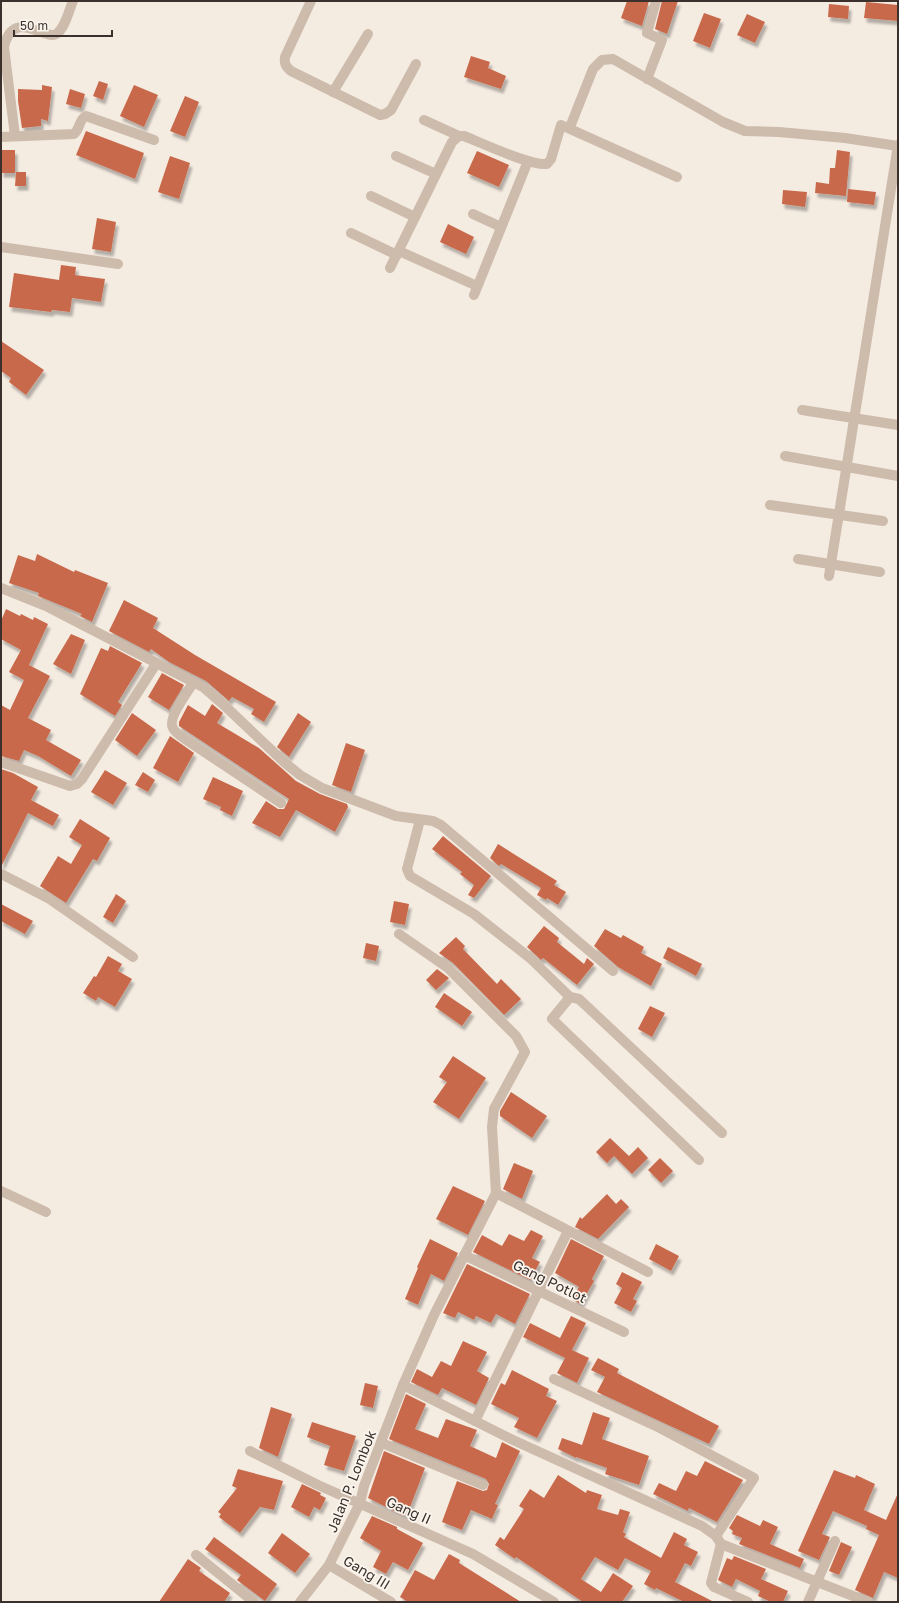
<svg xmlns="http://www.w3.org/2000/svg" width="899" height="1603" viewBox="0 0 899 1603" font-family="'Golos Text',sans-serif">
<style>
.building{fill:#c8694b;filter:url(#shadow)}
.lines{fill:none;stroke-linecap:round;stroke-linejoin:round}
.minor{stroke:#cdbbac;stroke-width:10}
.labels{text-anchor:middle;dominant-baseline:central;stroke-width:3.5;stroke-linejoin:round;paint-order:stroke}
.street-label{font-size:14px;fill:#3b302b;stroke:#fbf5ee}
</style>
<defs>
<filter id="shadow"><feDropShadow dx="2.5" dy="4.5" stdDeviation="1" flood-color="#0004"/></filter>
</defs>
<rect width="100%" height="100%" fill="#f4ebe1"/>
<!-- building -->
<g class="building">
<path d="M627,1H649L642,26L621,18Z"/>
<path d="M662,1H678L667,34L655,29Z"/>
<path d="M866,2L898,5V21L864,18Z"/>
<path d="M829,4L849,6L848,19L828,17Z"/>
<path d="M704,13L721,19L710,48L693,41Z"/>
<path d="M747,14L765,22L755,43L737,35Z"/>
<path d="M471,56L490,62L488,68L506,76L501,89L464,77Z"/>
<path d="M99,81L108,84L103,100L93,96Z"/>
<path d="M42,85L52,87L48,121L41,119V126L22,128L18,101V89L42,90Z"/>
<path d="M134,85L158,95L144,127L120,116Z"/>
<path d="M70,89L85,94L81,108L66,104Z"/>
<path d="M185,96L199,102L185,137L170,131Z"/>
<path d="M86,131L144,153L135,179L76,155Z"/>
<rect x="1" y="150" width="14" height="23"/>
<path d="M837,150L850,152L846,196L815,193L816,182L829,184L830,168H835Z"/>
<path d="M477,151L509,165L499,187L467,173Z"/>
<path d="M170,156L190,163L179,199L158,192Z"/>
<path d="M16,172H26V186H15Z"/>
<path d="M848,189L876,192L874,205L847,202Z"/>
<path d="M783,190L807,192L805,207L782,204Z"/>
<path d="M97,218L116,222L111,252L92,249Z"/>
<path d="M448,224L474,237L466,254L440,242Z"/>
<path d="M61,265L76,267L75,275L105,279L101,302L72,298L70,312L52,310L51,312L9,307L14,273L59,280Z"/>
<path d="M1,341L44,370L26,395L9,382L11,378L1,371Z"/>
<path d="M37,554L74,572L75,570L108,583L92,622L80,616L82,614L38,596L39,593L9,583L18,555L35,561Z"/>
<path d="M124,600L158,618L153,628L195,655L276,702L264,722L251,714L254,709L232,697L229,701L206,681L169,662L151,649L149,652L109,631Z"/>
<path d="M6,609L20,616L21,614L33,620L34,617L48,624L29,665L50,676L28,718L51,730L46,740L81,760L71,776L38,756L24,750L19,761L1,756V705L10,710L24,680L9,672L21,650L1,639V621Z"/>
<path d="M71,634L85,640L71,674L53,664Z"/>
<path d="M110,646L142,663L118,702L122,705L115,716L80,694L101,648L108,651Z"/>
<path d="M162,673L184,685L169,710L148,697Z"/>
<path d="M212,704L223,713L217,723L259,748L296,781L320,794L347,804L348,807L335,832L296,810L280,837L252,823L266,801L278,809H284L289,799L179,726V722L188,705L205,716Z"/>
<path d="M132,713L156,730L137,756L115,740Z"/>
<path d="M298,713L311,722L289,757L277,747Z"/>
<path d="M170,736L194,753L178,782L153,768Z"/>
<path d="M346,743L365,750L351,792L332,785Z"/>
<path d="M1,769L13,773L38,787L31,800L59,815L53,826L28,813L1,867Z"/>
<path d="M105,770L127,783L113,805L91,792Z"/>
<path d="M143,772L155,780L148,792L135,785Z"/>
<path d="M213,777L243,791L232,816L220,810L221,807L203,799Z"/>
<path d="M80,819L110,838L97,861L93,859L66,903L40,886L58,856L71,864L82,845L69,837Z"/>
<path d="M443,836L491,876L474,898L468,895L474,885L460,874L462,872L432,849Z"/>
<path d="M498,844L557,881L554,885L566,892L558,905L547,898L546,900L537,895L541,888L501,864L499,866L490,858Z"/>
<path d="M116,894L126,901L113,923L103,917Z"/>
<path d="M394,901L409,904L405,925L390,922Z"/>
<path d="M1,904L33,921L25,934L1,921Z"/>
<path d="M544,926L559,938L557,942L584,964L587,958L594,964L577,985L543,958L541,960L527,947Z"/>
<path d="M605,929L621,938L623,935L644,947L641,953L662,964L651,986L618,967L594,946Z"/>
<path d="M456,937L465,946L463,949L497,984L501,979L521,999L504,1015L453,963L439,953Z"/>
<path d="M366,943L379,946L376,961L363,958Z"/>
<path d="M668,947L702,964L696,976L663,958Z"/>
<path d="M108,956L122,964L118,971L132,979L115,1007L98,997L96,1001L83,993L94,976L96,977Z"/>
<path d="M437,969L449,978L436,990L426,980Z"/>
<path d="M444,993L472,1012L462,1026L435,1007Z"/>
<path d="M650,1006L665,1013L652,1037L638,1029Z"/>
<path d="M453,1056L486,1078L459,1119L433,1102L447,1082L439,1077Z"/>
<path d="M511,1092L547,1116L532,1138L500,1116V1111Z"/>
<path d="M610,1138L629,1156L638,1147L648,1158L632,1174L614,1156L607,1163L596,1152Z"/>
<path d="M660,1158L673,1171L661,1183L648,1170Z"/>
<path d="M514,1163L533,1171L522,1199L503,1189Z"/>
<path d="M453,1186L485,1201L468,1235L436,1219Z"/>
<path d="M607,1194L616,1204L621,1199L629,1207L598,1239L575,1227L580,1217L582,1219Z"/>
<path d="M531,1230L543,1236L532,1258L540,1262L530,1280L473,1252L482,1235L502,1246L509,1234L524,1241Z"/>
<path d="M430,1239L458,1253L444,1281L431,1274L418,1305L405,1299L418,1268L417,1267Z"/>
<path d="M571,1239L604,1256L592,1279L594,1281L581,1304L572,1300L579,1287L555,1273Z"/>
<path d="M656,1244L679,1256L671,1271L649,1259Z"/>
<path d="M467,1264L530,1294L515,1324L496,1314L491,1323L476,1316L474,1320L458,1312L455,1318L443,1313Z"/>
<path d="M622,1272L642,1282L633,1299L637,1301L631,1312L614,1303L622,1288L616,1284Z"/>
<path d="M571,1316L586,1323L572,1350L589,1358L577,1383L557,1373L565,1358L523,1337L530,1323L560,1338Z"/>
<path d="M463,1341L487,1352L477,1371L489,1378L476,1405L442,1388L438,1395L411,1382L417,1369L432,1377L441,1361L451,1366Z"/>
<path d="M598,1358L619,1369L617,1373L719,1426L709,1444L597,1392L605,1377L591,1370Z"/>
<path d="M512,1370L549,1389L546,1396L557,1401L537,1438L514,1427L519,1418L491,1404L501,1383L505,1385Z"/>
<path d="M365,1383L378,1386L373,1408L360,1405Z"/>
<path d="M406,1394L426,1404L415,1429L438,1438L446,1419L477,1430L470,1446L496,1458L502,1442L520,1451L495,1504L498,1505L492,1519L471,1510L462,1530L442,1522L457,1481L483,1491L487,1490L489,1484L486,1479L389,1439Z"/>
<path d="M271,1407L292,1414L278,1457L259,1448Z"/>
<path d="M593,1412L610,1418L602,1439L649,1456L639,1485L605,1474L607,1468L576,1457V1458L558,1449L562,1438L582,1445Z"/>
<path d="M312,1422L356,1436L344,1471L324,1465L330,1446L307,1437Z"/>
<path d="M384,1451L425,1468L409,1510L408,1509L404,1516L368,1498Z"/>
<path d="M705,1461L743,1480L717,1522L689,1508L688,1511L653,1494L659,1483L676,1491L686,1471L697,1476Z"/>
<path d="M238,1469L283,1481L274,1510L260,1507L240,1533L219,1517L221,1514L218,1512L237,1488L232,1486Z"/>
<path d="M834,1470L855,1478L856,1475L875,1484L864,1510L886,1520L898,1493V1578L884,1572L873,1598L855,1590L879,1535L866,1529L867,1526L833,1511L822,1534L830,1537L819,1560L798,1551Z"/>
<path d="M558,1475L586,1493L587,1490L602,1495L597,1509L618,1515L620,1509L630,1512L623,1532L626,1534L624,1537L661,1558L674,1532L687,1539L684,1545L698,1552L691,1566L685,1563L675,1582L714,1602H684L656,1588L655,1590L644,1584L651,1571L625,1558L618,1570L595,1557L581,1579L601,1592L613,1573L633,1586L622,1602H583L516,1557L515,1559L495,1545L500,1537L504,1540L524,1509L519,1506L530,1489L544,1498Z"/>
<path d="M302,1484L321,1493L320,1495L326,1498L320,1510L314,1507L309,1517L291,1507Z"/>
<path d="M737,1515L760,1526L763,1520L778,1527L770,1544L804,1559L800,1568L739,1544L742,1538L732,1534L733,1531L729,1528Z"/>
<path d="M372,1516L397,1527V1529L423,1543L408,1570L393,1562L386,1574L373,1567L381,1551L360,1538Z"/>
<path d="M282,1533L310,1554L295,1573L268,1553Z"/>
<path d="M214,1537L277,1584L265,1601L237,1580L241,1575L205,1549Z"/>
<path d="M841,1542L852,1547L839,1575L829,1571Z"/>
<path d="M449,1554L460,1560L459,1563L521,1602H408L400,1597L415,1570L434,1580Z"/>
<path d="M734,1556L766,1569L761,1579L788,1591L783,1602H771L758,1596L760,1591L736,1579L732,1587L718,1580L727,1558L732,1560Z"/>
<path d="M188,1559L201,1568L199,1571L230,1593L224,1602H159Z"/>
</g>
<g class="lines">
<!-- minor -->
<g class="minor">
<path d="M311,1L285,57C284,64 286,67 291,71L380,115L385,114L391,110L416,64"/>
<path d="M647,79L662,40L647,33L656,1"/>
<path d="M333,92L368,34"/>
<path d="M424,120L459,136H464C482,143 530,166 547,164L551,159L561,125L677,177"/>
<path d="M570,127L593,69L602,60L613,59L723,122L745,131L779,132L845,138L898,146"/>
<path d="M15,136L4,47C13,7 46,41 56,34C65,29 69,10 73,1"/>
<path d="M1,137L74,134C80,129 79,119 86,116L154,140"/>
<path d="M396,156L436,174"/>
<path d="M371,196L415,217"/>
<path d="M473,214L501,227"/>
<path d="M351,233L397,255"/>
<path d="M1,247L118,264"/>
<path d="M399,251L477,286"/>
<path d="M390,268L452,142L459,136"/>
<path d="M474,295L528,161"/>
<path d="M802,410L898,425"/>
<path d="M785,456L898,476"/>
<path d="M770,505L883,521"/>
<path d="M798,559L880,572"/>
<path d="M829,576L898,145"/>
<path d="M1,588L46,606L203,687L226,707L284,762L300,775L322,788L396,816L433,821L441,825L613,971"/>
<path d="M194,682C188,691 167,719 173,728C175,733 181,736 185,739L281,803"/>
<path d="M1,762L70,786L77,784L82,779L156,664"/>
<path d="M420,820L407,869L410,876L474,914L530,958L570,997L579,999L722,1133"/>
<path d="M1,874L48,898L133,957"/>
<path d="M570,997L552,1019L699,1160"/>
<path d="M1,1191L46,1212"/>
<path d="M496,1193L648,1272"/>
<path d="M464,1255L624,1332"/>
<path d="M554,1379L660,1428L754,1478L716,1536"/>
<path d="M403,1385L513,1440L702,1526L716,1536L721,1544L868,1602"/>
<path d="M475,1421L568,1231"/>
<path d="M382,1443L483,1485"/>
<path d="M250,1451L318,1485L473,1554L554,1602"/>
<path d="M721,1544L711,1583L714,1587L748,1602"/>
<path d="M196,1555L254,1602"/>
<path d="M329,1565L391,1602"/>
<path d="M300,1602L329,1565L360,1503L364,1486L403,1385L434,1315L496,1193L492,1127L494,1109L525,1052L516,1036L448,968L399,934"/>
<path d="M808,1602L835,1541"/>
</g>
</g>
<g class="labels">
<!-- street labels -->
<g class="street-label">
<text transform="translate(550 1281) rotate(26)">Gang Potlot</text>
<text transform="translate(351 1481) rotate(-68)">Jalan P. Lombok</text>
<text transform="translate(409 1510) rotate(24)">Gang II</text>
<text transform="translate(367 1572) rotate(31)">Gang III</text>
</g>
</g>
<!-- border -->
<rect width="899" height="1603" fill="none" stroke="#3b302b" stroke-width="4"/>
<!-- scale -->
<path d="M14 30v6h98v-6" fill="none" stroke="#3b302b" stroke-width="2"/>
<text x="20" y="30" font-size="12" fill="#3b302b" stroke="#fbf5ee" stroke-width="3" paint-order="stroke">50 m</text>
</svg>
